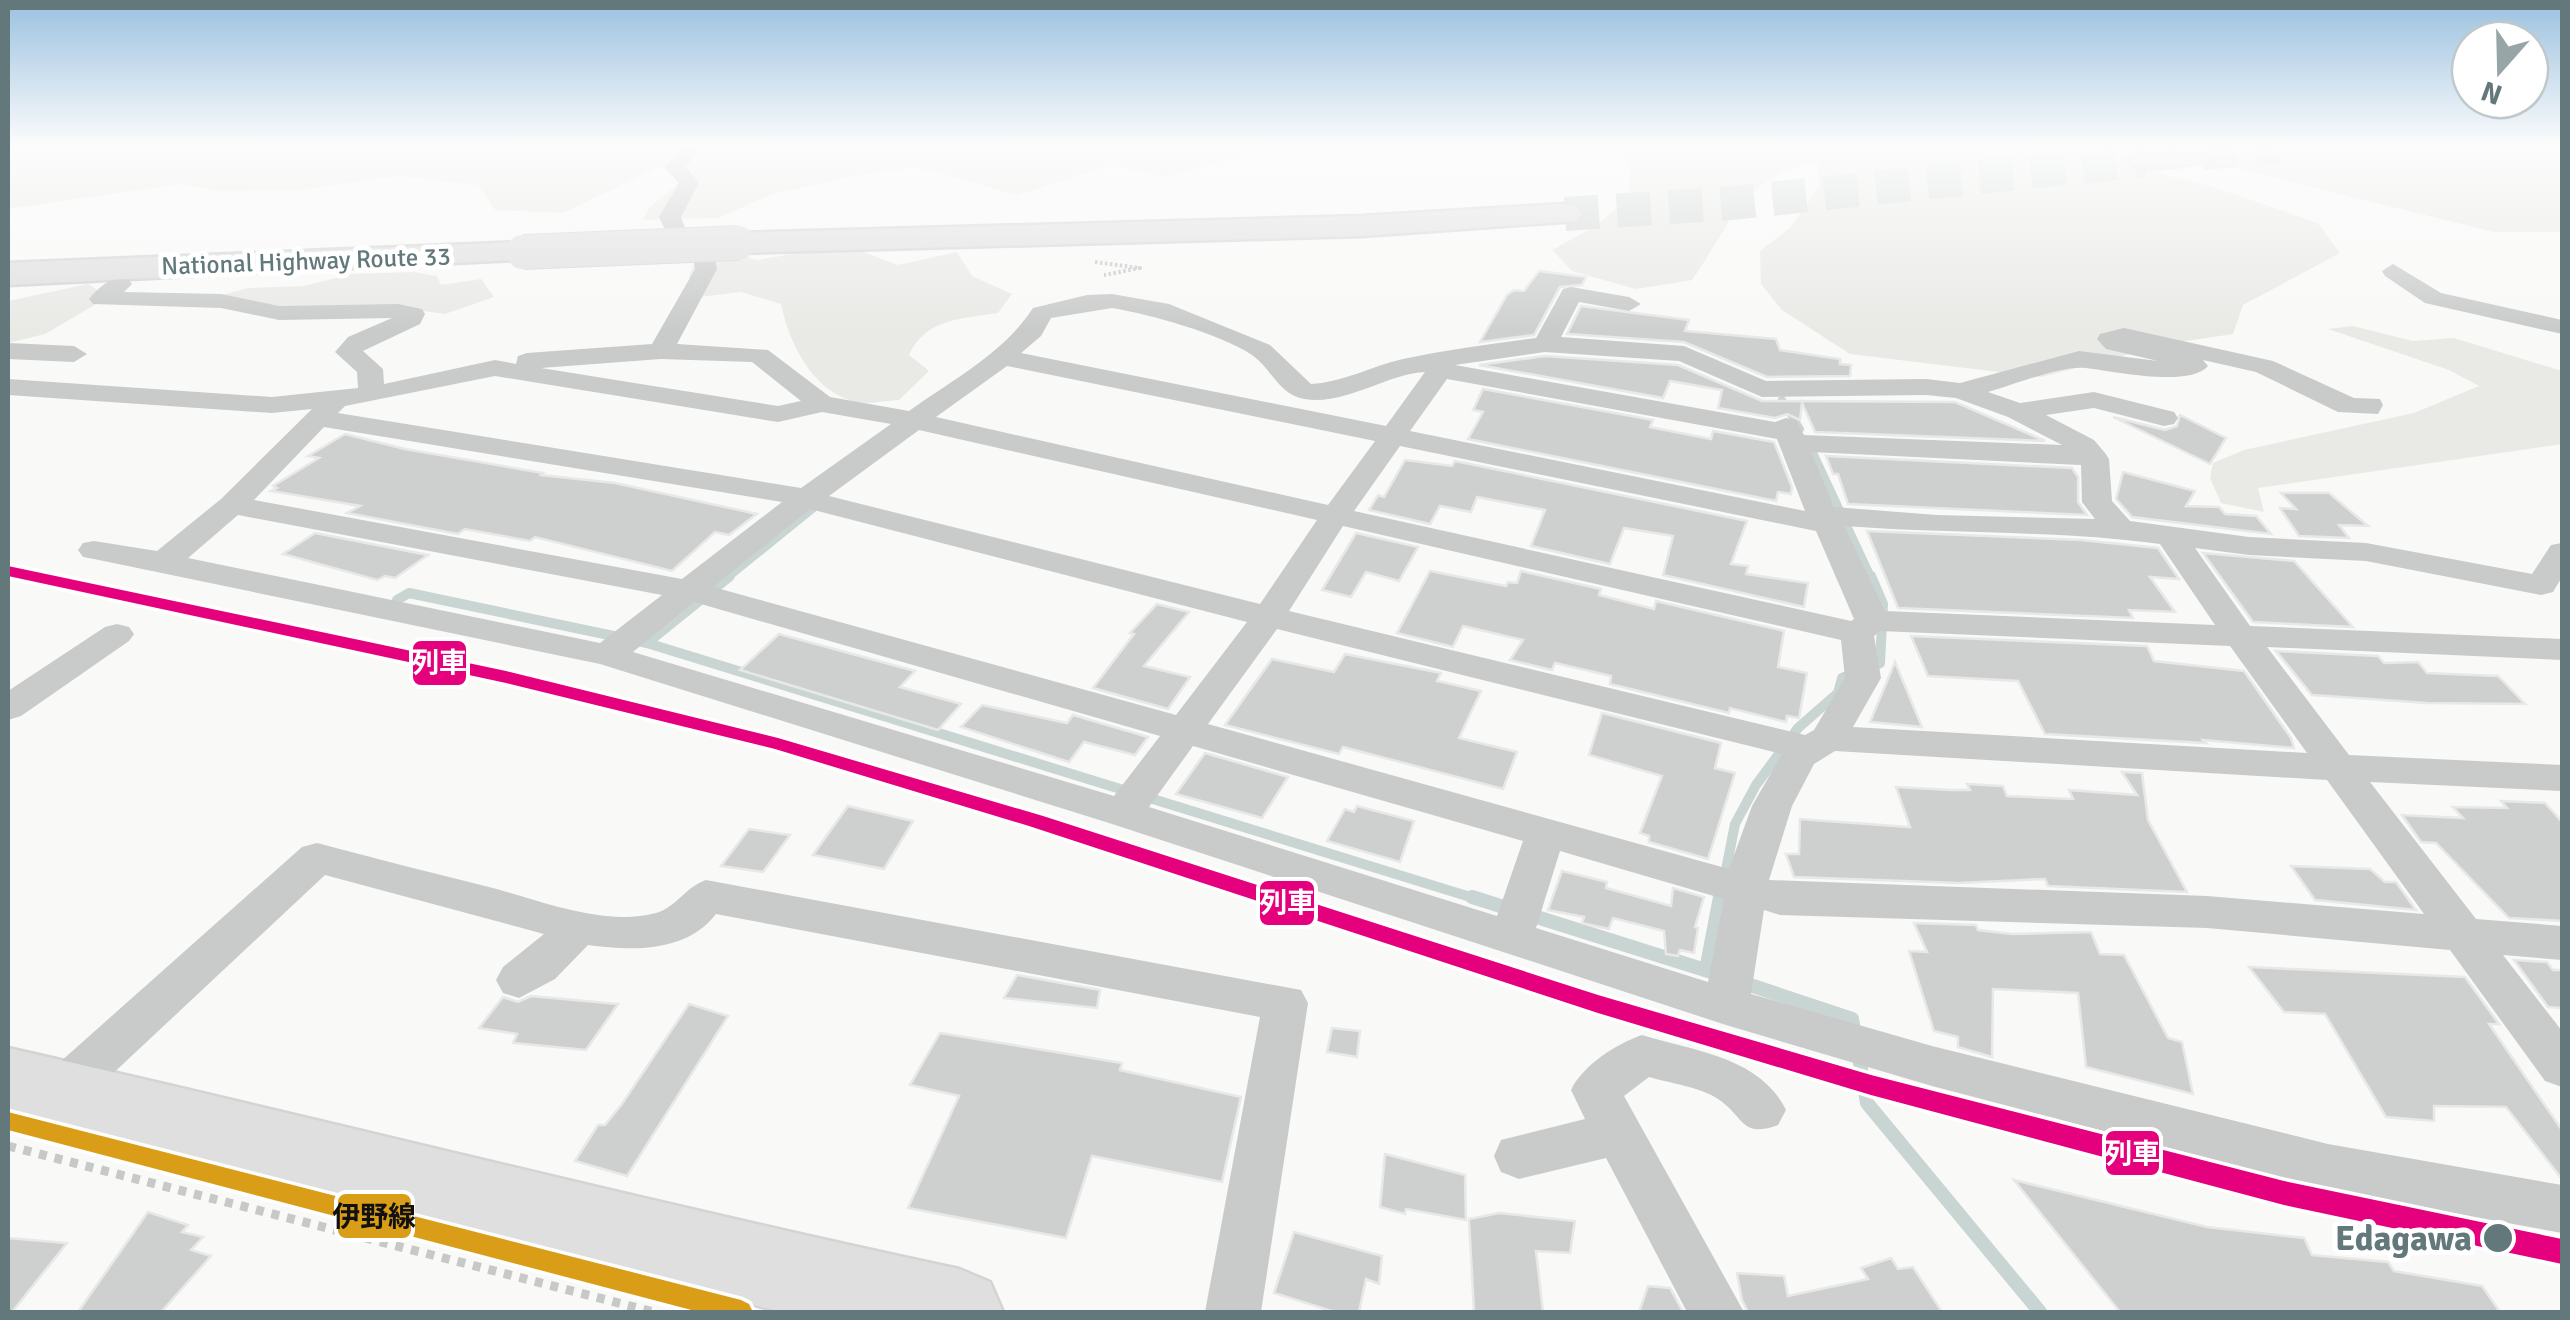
<svg xmlns="http://www.w3.org/2000/svg" width="2570" height="1320" viewBox="0 0 2570 1320" font-family="Signika,'Noto Sans JP',sans-serif">
<style>
.green{fill:#e9eae6}
.lines{fill:none;stroke-linecap:round;stroke-linejoin:round}
.stream-far2{stroke:#c9d5d3;stroke-width:8}
.stream-far1{stroke:#c9d5d3;stroke-width:10}
.stream{stroke:#c9d5d3;stroke-width:14}
.building{fill:#ced0d0;stroke:#e8e8e8;stroke-width:2.5}
.trunk-tunnel{stroke:#d3d9d8;stroke-width:34;stroke-dasharray:34 18;stroke-linecap:butt}
.trunk-casing{stroke:#d3d4d4;stroke-width:5}
.path-far1{stroke:#c6c9c8;stroke-width:4;stroke-dasharray:2.5 2.5;stroke-linecap:butt}
.path{stroke:#c6c9c8;stroke-width:9;stroke-dasharray:8 8;stroke-linecap:butt}
.minor{fill:#c9caca;fill-rule:evenodd}
.trunk{fill:#dedfde;fill-rule:evenodd}
.trunk-bridge-casing{stroke:#d3d4d4;stroke-width:36;stroke-linecap:butt}
.trunk-bridge{stroke:#dedfde;stroke-width:34}
.rail-1-casing{stroke:#fff;stroke-width:7}
.rail-1{fill:#e5007d;fill-rule:evenodd}
.tram-1-casing{stroke:#fff;stroke-width:7}
.tram-1{fill:#d99d18;fill-rule:evenodd}
.stop-dot{fill:#62787a;stroke:#fff;stroke-width:4}
.labels{text-anchor:middle;dominant-baseline:central;stroke-width:10;stroke-linejoin:round;paint-order:stroke}
.far-street-label{font-size:25px;fill:#62787a;stroke:#fff}
.near-stop-label{font-size:35px;font-weight:bold;fill:#62787a;stroke:#fff;text-anchor:end}
.line-badge{stroke:#fff;stroke-width:4}
.badge-label{font-size:28px;text-anchor:middle;font-weight:bold;fill:#fff}
.pale-badge-label{font-size:28px;text-anchor:middle;font-weight:bold;fill:#111}
</style>
<rect width="100%" height="100%" fill="#f9f9f8"/>
<!-- green -->
<g class="green">
<path d="M8,147H1272L1165,177L1112,165L1017,195L916,167L855,176L772,194L718,218L643,220L649,208L679,183L661,166L563,213L495,210L478,185L397,176L299,190L220,191L180,184L8,209Z"/>
<path d="M1612,147H2115L2136,167L2220,189L2318,223L2340,253L2243,305L2233,334L2173,343L2041,377L1850,354L1782,310L1761,284L1760,251L1791,227L1820,185L1817,161C1737,182 1735,219 1692,280L1636,289L1572,271L1552,250L1594,227L1629,198L1630,166Z"/>
<path d="M2209,147H2523L2562,154V232H2494L2246,171Z"/>
<path d="M814,250L861,251L898,265L957,252L972,276L1012,294L998,313C961,319 926,318 909,355L929,371L899,400C885,401 865,405 852,401C811,389 789,342 781,304L741,292L700,297L689,277L697,255L719,252L758,260Z"/>
<path d="M414,272L437,276L441,285L481,279L494,297L445,314L394,307L280,311L201,301L248,288L304,286L351,274Z"/>
<path d="M88,284L108,297L45,334L8,343V301Z"/>
<path d="M2353,326L2413,341L2454,338L2562,371V444L2258,488L2264,512L2221,503L2210,478L2213,463L2244,450L2414,413L2479,386L2449,370L2328,329Z"/>
</g>
<g class="lines">
<!-- stream-far2 -->
<g class="stream-far2">
<path d="M1782,400L1800,429"/>
<path d="M1809,444L1872,579"/>
<path d="M726,579L821,502"/>
</g>
<!-- stream-far1 -->
<g class="stream-far1">
<path d="M397,600L409,593L647,643L1480,900"/>
<path d="M647,643L730,576"/>
<path d="M1720,900L1735,824L1756,785L1798,728L1838,693L1842,678L1880,663L1883,604L1871,576"/>
</g>
<!-- stream -->
<g class="stream">
<path d="M1472,897L1510,909"/>
<path d="M1527,914L1721,975"/>
<path d="M1706,970L1720,897"/>
<path d="M1741,982L1852,1019L1855,1035"/>
<path d="M1858,1052L1867,1103L2040,1312"/>
</g>
</g>
<!-- building -->
<g class="building">
<path d="M1539,271L1586,277L1582,285L1560,287L1534,335L1480,342L1507,295L1514,290L1524,291Z"/>
<path d="M1581,306L1689,320L1685,331L1776,339L1780,350L1840,359V364L1851,365L1850,376L1767,377L1684,342L1567,334Z"/>
<path d="M1545,356L1678,365L1762,401L1955,402L2045,441L1815,432L1802,403L1800,420L1787,414L1775,418L1718,408L1722,390L1670,381L1663,398L1479,365Z"/>
<path d="M1483,389L1653,420L1650,427L1711,439L1713,431L1774,442L1792,487L1791,494L1778,492L1776,501L1468,439L1483,412L1473,410Z"/>
<path d="M2180,415L2226,438L2210,464L2113,417L2165,430L2177,426Z"/>
<path d="M345,434L405,449L543,473L541,475L615,483L757,514L729,535L715,532L672,571L535,537L530,541L465,529L458,534L347,513L360,506L271,491L277,488L273,486L319,458L308,456Z"/>
<path d="M1826,456L2072,468L2078,477V502L2087,515L1848,504L1838,474H1833Z"/>
<path d="M1405,460L1452,466L1455,461L1747,521L1731,564L1748,566L1746,574L1808,583L1804,607L1663,575L1673,536L1624,528L1610,564L1531,546L1545,510L1477,497L1471,512L1440,506L1430,524L1369,510L1378,495L1384,497Z"/>
<path d="M2123,472L2195,491L2186,506L2219,507L2225,514L2256,516L2271,534L2132,517L2116,499Z"/>
<path d="M2281,493H2329L2368,526L2339,525L2349,538L2299,536L2280,508L2296,509Z"/>
<path d="M1867,531L2081,540L2158,548L2179,579L2150,577L2175,612L2129,610L2133,618L1898,608Z"/>
<path d="M315,533L428,555L395,578L385,576L377,580L283,554Z"/>
<path d="M1356,533L1418,547L1399,581L1366,572L1351,597L1322,590Z"/>
<path d="M2203,553L2294,561L2353,627L2253,622Z"/>
<path d="M1430,571L1506,586L1508,582L1517,583L1521,571L1601,589L1599,595L1654,609L1656,601L1784,631L1778,667L1807,673L1799,718L1787,716L1786,722L1730,708L1729,713L1610,684L1611,676L1555,663L1552,670L1510,660L1523,640L1463,626L1453,647L1397,633Z"/>
<path d="M1157,604L1189,612L1144,666L1190,677L1168,709L1093,688L1134,634L1130,633Z"/>
<path d="M779,634L915,671L900,687L961,704L938,730L740,670Z"/>
<path d="M1911,636L2147,646L2154,661L2244,671L2291,738L2294,748L2203,740L2206,743L2045,734L2018,681L1928,676Z"/>
<path d="M2276,651L2378,656L2384,663L2418,662L2427,673L2498,676L2525,704L2427,703L2312,695Z"/>
<path d="M1345,654L1441,673L1437,681L1481,691L1459,738L1517,752L1503,789L1343,747L1339,754L1225,725L1272,659L1334,672Z"/>
<path d="M1895,662L1922,727L1870,722Z"/>
<path d="M982,705L1067,723L1073,715L1148,737L1135,755L1084,742L1069,762L961,727Z"/>
<path d="M1602,713L1721,743L1715,768L1735,773L1708,859L1649,842V836L1640,833L1662,776L1589,755Z"/>
<path d="M1205,753L1288,777L1262,818L1176,794Z"/>
<path d="M2122,772L2142,773L2148,820L2187,892L2048,886L2045,879L1959,883L1794,877L1786,854H1799L1800,819L1910,827L1896,787L1951,790H1970L1967,784L2003,786L2007,796L2073,799L2069,790L2137,795Z"/>
<path d="M2501,801L2545,803L2562,822V921L2509,918L2436,843L2421,842L2402,815L2463,818L2453,807L2507,808Z"/>
<path d="M848,806L913,821L884,869L813,855Z"/>
<path d="M1357,806L1414,821L1400,862L1327,841L1345,809L1354,812Z"/>
<path d="M749,829L790,835L763,872L721,866Z"/>
<path d="M2291,866L2370,869L2385,882H2396L2416,910L2315,900Z"/>
<path d="M1562,871L1607,882L1606,888L1671,906L1673,888L1704,897L1695,927L1698,928L1694,953L1680,950L1678,956L1666,954L1664,931L1613,918L1609,929L1582,923L1584,917L1548,910Z"/>
<path d="M1914,923L1976,925L1978,930L2012,934L2091,932L2100,954L2124,955L2168,1038L2182,1042L2193,1094L2086,1067L2078,993L1993,989L1992,1057L1958,1047V1037L1934,1031L1909,951L1927,952Z"/>
<path d="M2514,960L2547,962L2553,970H2562V1008L2548,1007Z"/>
<path d="M2249,967L2465,977L2499,1024H2489L2562,1130V1179L2506,1107L2434,1106V1121L2386,1117L2325,1014L2284,1012Z"/>
<path d="M1017,975L1100,990L1097,1008L1004,998Z"/>
<path d="M531,996L618,1004L586,1050L513,1043L517,1034L479,1028L503,997L518,1002Z"/>
<path d="M689,1004L728,1016L627,1176L575,1161L598,1125H605L622,1104Z"/>
<path d="M1332,1028L1360,1031L1357,1057L1327,1052Z"/>
<path d="M940,1033L1122,1063L1120,1070L1241,1097L1222,1182L1092,1156L1066,1238L908,1208L959,1096L910,1085Z"/>
<path d="M1385,1154L1465,1175L1466,1220L1406,1209L1405,1214L1380,1207Z"/>
<path d="M2014,1180L2207,1227L2304,1238L2312,1255L2388,1262L2394,1271L2482,1286L2500,1312H2120Z"/>
<path d="M148,1212L188,1225L182,1232L203,1237L191,1250L211,1256L161,1312H78Z"/>
<path d="M1499,1213L1575,1221L1570,1253L1536,1251L1543,1312H1474L1469,1219Z"/>
<path d="M1294,1232L1382,1256L1379,1284L1366,1279L1359,1312H1335L1274,1293Z"/>
<path d="M8,1238L67,1243L12,1312H8Z"/>
<path d="M1891,1258L1898,1269L1913,1267L1942,1312H1748L1742,1300L1737,1273L1784,1276L1788,1296L1868,1279L1861,1268Z"/>
<path d="M1648,1286L1670,1288L1683,1312H1639Z"/>
</g>
<g class="lines">
<!-- trunk-tunnel -->
<g class="trunk-tunnel">
<path d="M2202,153L2278,147"/>
<path d="M1565,214L1732,203L2144,160"/>
</g>
<defs>
<g id="trunk">
<path d="M2181,147H2212L2217,153L2213,159C2189,165 2157,172 2133,166L2129,160L2133,154Z"/>
<path d="M1565,204L1577,207L1581,214L1577,221L1362,236L738,253L726,250L721,243L726,236L738,233L1362,216Z"/>
<path d="M523,242L535,245L540,252L535,259L8,285V263Z"/>
<path d="M8,1048C326,1120 641,1201 959,1269L990,1282L1003,1312H781L347,1196L8,1112Z"/>
</g>
</defs>
<!-- trunk casing -->
<use href="#trunk" class="trunk-casing"/>
<!-- path-far1 -->
<path class="path-far1" d="M1095,262L1140,268L1104,275"/>
<!-- path -->
<path class="path" d="M8,1146L654,1312"/>
<!-- minor -->
<g class="minor">
<path d="M683,147H702L686,167L699,183L681,217L686,230L712,247L717,269L677,344L768,350L830,397L909,411C952,380 1004,353 1033,308L1087,295L1112,294L1169,304L1270,345L1311,384C1344,382 1372,366 1403,359C1447,350 1491,344 1536,338L1563,289L1571,287L1629,297L1641,304L1629,311L1579,302L1561,337L1684,346L1766,381L1926,379L1960,383L2079,351L2158,361L2106,349L2097,339L2100,334L2124,328L2273,361L2354,398L2380,399L2383,405L2378,414L2338,412L2256,372L2203,360L2208,366C2189,388 2113,371 2086,368C2061,365 2014,385 1988,392L2020,403L2094,392L2174,412L2178,418L2174,424L2164,426L2094,408L2046,415L2094,440L2105,453L2109,459L2112,501L2130,521L2249,537L2366,543L2532,574L2551,545L2562,543V577L2553,592L2541,595L2366,561L2249,555L2195,548L2250,626L2562,639V660L2267,647L2349,755L2562,765V791L2370,782L2476,919L2562,926V960L2503,955L2562,1031V1087L2545,1081L2450,950L2207,928L1780,915L1764,910L1751,994L1932,1046L2328,1144L2562,1185V1233L2328,1190L1932,1086L1726,1025L1109,823L600,664L94,559L83,557L78,550L83,543L94,541L157,551L221,499L312,409L272,413L8,395V379L272,397L358,388L357,372L335,352L348,337L392,318L279,320L221,308L93,304L89,299C98,287 113,275 128,279L132,284L124,292L221,294L279,306L398,304L422,309L425,314L420,324L363,351L383,369L384,384L495,360L516,364L518,356L527,353L652,344L695,269L693,255L669,238L659,217L679,183L665,167ZM1112,308C1149,314 1221,334 1252,355C1271,368 1279,395 1304,399C1346,406 1385,374 1425,372L1386,426L1021,353L1041,336L1051,318ZM1545,352L1679,361L1762,397L1926,395L1956,398L2008,417L2062,445L1804,435L1796,420L1786,418L1775,422L1455,365ZM661,359L752,362L801,401L778,406L541,368ZM1007,366L1375,441L1328,505L936,417ZM495,376L778,422L822,412L891,424L801,488L338,413L345,406ZM1447,379L1777,439L1805,511L1410,431ZM324,427L782,502L682,579L254,500ZM919,430L1317,520L1260,604L829,496ZM1400,446L1816,531L1854,619L1851,621L1354,511ZM1811,452L2081,465L2082,502L2095,519L1937,515L1834,507ZM810,509L1247,622L1176,715L713,587ZM238,515L662,595L600,643L188,558ZM1343,526L1841,640L1845,678L1814,730L1805,735L1289,611ZM1844,526C1949,534 2056,530 2160,544L2215,625L1885,611ZM694,602L1160,736L1114,796L633,652ZM1277,629L1782,754L1752,806L1729,869L1208,724ZM1880,631L2230,646L2307,753L1853,727L1881,678L1874,636ZM1193,746L1523,841L1497,916L1149,807ZM1835,751L2327,780L2424,914L2207,896L1769,880L1792,806L1814,764ZM1560,851L1724,899L1708,982L1536,928Z"/>
<path d="M2393,264L2441,293L2562,320V334L2425,303L2385,276L2382,271Z"/>
<path d="M8,343L74,346L87,354L74,362L8,359Z"/>
<path d="M117,624L129,627L134,634L129,641L21,716L8,720V691L105,627Z"/>
<path d="M317,843C374,858 432,873 489,887C539,900 603,927 656,913C677,907 685,887 706,880L1301,990L1308,1003L1261,1312H1205L1260,1017L716,914C686,953 631,951 588,945L555,979L519,998L503,993L496,980L503,967L544,934L325,875L76,1108L59,1114L42,1108L35,1093L42,1078L302,847Z"/>
<path d="M1642,1035C1694,1051 1760,1057 1786,1110L1778,1125C1741,1139 1744,1116 1718,1099C1700,1087 1669,1083 1649,1077L1624,1096L1744,1312H1687L1606,1158L1519,1179L1501,1172L1494,1156L1501,1140L1585,1119L1571,1090C1583,1065 1616,1044 1642,1035Z"/>
</g>
<!-- trunk -->
<use href="#trunk" class="trunk"/>
<defs>
<path id="trunk-bridge" d="M523,252L738,243"/>
</defs>
<!-- trunk-bridge casing -->
<use href="#trunk-bridge" class="trunk-bridge-casing"/>
<!-- trunk-bridge -->
<use href="#trunk-bridge" class="trunk-bridge"/>
<defs>
<path id="rail-1" d="M8,566L506,671L778,738L1043,816L1598,995L1871,1075L2284,1181L2562,1239V1264L2284,1205L1871,1095L1598,1013L1029,826L775,749L506,683L8,576Z"/>
</defs>
<!-- rail-1 casing -->
<use href="#rail-1" class="rail-1-casing"/>
<!-- rail-1 -->
<use href="#rail-1" class="rail-1"/>
<defs>
<path id="tram-1" d="M8,1112L741,1300L749,1304L753,1312H699L8,1130Z"/>
</defs>
<!-- tram-1 casing -->
<use href="#tram-1" class="tram-1-casing"/>
<!-- tram-1 -->
<use href="#tram-1" class="tram-1"/>
</g>
<!-- sky -->
<linearGradient id="sky" x2="0" y2="1"><stop stop-color="#9bc1e0"/><stop offset="0.44" stop-color="#fcfcfc"/><stop offset="1" stop-color="#fcfcfc" stop-opacity="0"/></linearGradient>
<rect width="2570" height="331" fill="url(#sky)"/>
<!-- markers -->
<circle class="stop-dot" cx="2498" cy="1238" r="16"/>
<g class="labels">
<!-- far-street labels -->
<g class="far-street-label">
<text transform="translate(306 261) rotate(-2)">National Highway Route 33</text>
</g>
<!-- near-stop labels -->
<g class="near-stop-label">
<text x="2472" y="1238">Edagawa</text>
</g>
</g>
<g class="line-badge">
<rect x="411" y="639" width="57" height="48" rx="10" fill="#e5007d"/>
<rect x="1258" y="879" width="58" height="48" rx="10" fill="#e5007d"/>
<rect x="2104" y="1129" width="57" height="48" rx="10" fill="#e5007d"/>
<rect x="336" y="1192" width="77" height="48" rx="10" fill="#d99d18"/>
</g>
<g class="badge-label">
<text x="439" y="672">列車</text>
<text x="1287" y="912">列車</text>
<text x="2132" y="1163">列車</text>
</g>
<g class="pale-badge-label">
<text x="374" y="1226">伊野線</text>
</g>
<!-- border -->
<rect width="2570" height="1320" fill="none" stroke="#62787a" stroke-width="20"/>
<!-- north arrow -->
<g transform="translate(2500 70) rotate(200)"><circle r="48" fill="#ffffff" stroke="#c0c9ca" stroke-width="2.5"/>
<path d="M0-8L18 38L0 25L-18 38Z" fill="#97a5a6"/>
<text y="-15" font-size="28" font-weight="bold" text-anchor="middle" fill="#62787a">N</text>
</g>
</svg>
